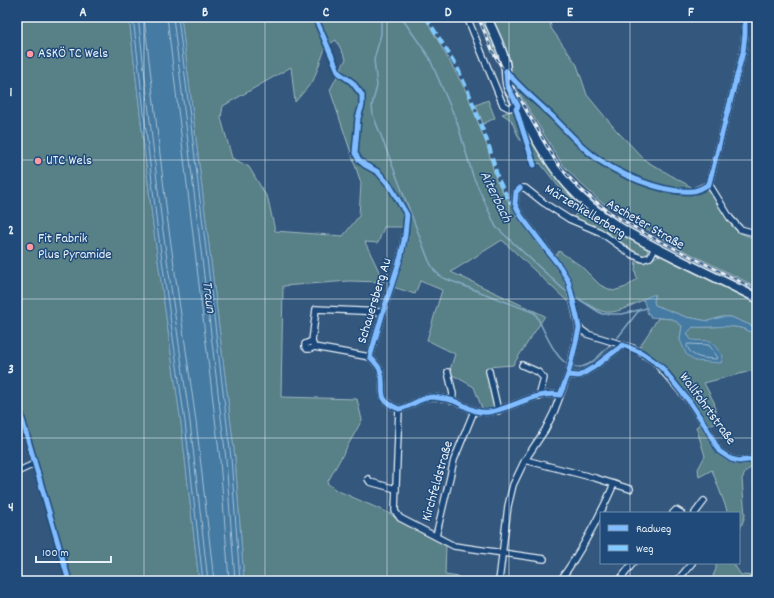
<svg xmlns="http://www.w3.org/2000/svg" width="774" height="598" viewBox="0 0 774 598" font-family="Dekko,sans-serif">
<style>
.green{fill:#588087;stroke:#a0b8c0;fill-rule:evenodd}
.water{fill:#447aa2;stroke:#86aac4}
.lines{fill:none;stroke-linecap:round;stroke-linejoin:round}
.shore{stroke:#a6c1d6;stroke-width:1}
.stream{stroke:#86aac4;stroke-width:1.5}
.street-casing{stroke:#e8f1f8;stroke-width:8}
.secondary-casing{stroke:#e8f1f8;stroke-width:11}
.street{stroke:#1f4a7a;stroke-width:5.5}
.secondary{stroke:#1f4a7a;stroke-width:8}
.rail-casing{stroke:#e8f1f8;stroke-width:3}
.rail{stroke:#1f4a7a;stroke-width:1.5;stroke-dasharray:4.5;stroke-linecap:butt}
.quiet{stroke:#80caff;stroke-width:4;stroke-dasharray:8 4;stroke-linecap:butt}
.cycleway-casing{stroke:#1f4a7a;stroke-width:8}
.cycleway{stroke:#80bcff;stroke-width:5}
.grid{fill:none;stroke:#e8f1f8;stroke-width:1;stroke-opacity:0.55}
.poi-dot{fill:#ff9aa2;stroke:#1f4a7a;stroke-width:1.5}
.labels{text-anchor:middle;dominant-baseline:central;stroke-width:3;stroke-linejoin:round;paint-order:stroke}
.poi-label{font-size:14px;fill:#e8f1f8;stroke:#1f4a7a;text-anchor:start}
.street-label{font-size:14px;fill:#e8f1f8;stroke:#1f4a7a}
.water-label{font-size:15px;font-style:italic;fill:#cfdfeb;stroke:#1f4a7a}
.neatline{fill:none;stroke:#e8f1f8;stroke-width:1.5}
.grid-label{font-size:13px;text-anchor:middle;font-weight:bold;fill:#e8f1f8}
</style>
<rect width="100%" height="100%" fill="#34577d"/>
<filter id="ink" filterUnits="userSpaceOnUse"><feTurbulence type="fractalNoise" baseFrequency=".025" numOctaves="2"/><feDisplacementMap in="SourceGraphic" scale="8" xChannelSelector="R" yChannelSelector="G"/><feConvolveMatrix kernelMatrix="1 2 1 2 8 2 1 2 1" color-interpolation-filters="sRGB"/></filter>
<g filter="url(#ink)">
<!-- green -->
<g class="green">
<path d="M17,17H129L153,225L181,423L199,581H71L63,549L47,495L34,462L17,395Z"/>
<path d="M181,17H425L467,93L487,146L496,180L510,204L515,207L554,259L559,251L581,266L600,285L613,291L626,287L637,279L635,270L636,261L645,263L661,254L757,301V328L731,317H722L708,321L686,317L655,305L654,301V295C640,300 621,314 605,312C598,311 584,302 577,298L567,301L502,240L451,272L545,316L513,365L487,367L494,408L483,411L474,387L449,373L455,354L427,340L442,290L420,281L415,294L393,287L403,257L409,227H384L378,243L365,242L384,282L349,281L283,286L281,397L357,399L362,420L327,483L336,490L391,514L395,518L446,545L445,575L459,577L458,581H244L235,458ZM336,40L346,59L330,90L361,183L359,216L343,236L275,231L268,199L249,167L232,158L221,118L223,106L291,67L295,102L313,81L326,46Z"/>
<path d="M480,17H483L500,55L502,63L495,53Z"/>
<path d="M489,17H550L551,28L577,65L587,95L616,130L646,161L693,188L695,193L706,189L714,195L722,210L738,232L757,240V287L681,249L626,217L600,201L581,184L562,164L510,78Z"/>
<path d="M488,100L495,118L483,124L476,105Z"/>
<path d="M516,109L561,183L647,249L648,254L642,256C620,241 598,225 572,219L581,207L558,186L540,163L537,164L531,160L522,140H520L511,120L502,114Z"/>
<path d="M658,318L673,319L682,326L680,340L691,341L687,333L693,327C715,329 739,320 757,337V377L751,371L704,383L714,402L718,422L710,426L666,367L639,348Z"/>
<path d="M701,423C711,438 718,461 738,463C744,464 751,463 757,463V464L746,471L742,479L745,516L739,532V513H728L712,470L699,477L698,469L705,456L696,427Z"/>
<path d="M716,563H733L741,575L757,576V581H716L713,576L716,569Z"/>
</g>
<!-- water -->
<g class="water">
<path d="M129,17H181L235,458L244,581H199L181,423L153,225Z"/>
<path d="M655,294L654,301L655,305L686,317L708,321L722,317H731L757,328V337C739,320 715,329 693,327L687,333L691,340L711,341L723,356L721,363L695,361L686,354L680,340L682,326L673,319L650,317V314H648L643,299Z"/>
</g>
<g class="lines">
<!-- shore -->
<g class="shore">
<path d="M133,17L157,225L185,422L203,581"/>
<path d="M138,17L162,224L190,422L208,581"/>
<path d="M144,17L168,223L196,421L214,581"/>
<path d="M167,17L220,460L229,581"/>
<path d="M173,17L226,459L235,581"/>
<path d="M178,17L231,458L240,581"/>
<path d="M688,344L709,345L718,358L716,359C704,358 692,359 687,346Z"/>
</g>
<!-- stream -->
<g class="stream">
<path d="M381,17V34L374,60L377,86L372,105L373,115L429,261L434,270L441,277L535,313C546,332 560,380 589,364C597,359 605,350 612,343"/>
<path d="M401,17L429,57L457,122L473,176L496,227L563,289L569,293"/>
<path d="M574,296L602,314H622L647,308"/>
<path d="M615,341L640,309"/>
</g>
<defs>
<g id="street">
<path d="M467,17L503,105L509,108L518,106"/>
<path d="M709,184L743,52L745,34V17"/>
<path d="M709,184L730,218L740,229L755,233"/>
<path d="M694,191L709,184"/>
<path d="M405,235L401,256L383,312L370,357C374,361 380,367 381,373C386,390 374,399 399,409C411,407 420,397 433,397C440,398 448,399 454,401C466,406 476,414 489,412C511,409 538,390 560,395"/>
<path d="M579,328L587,334L633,348L655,362L689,401L705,425L719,451L731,459L739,461L757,459"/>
<path d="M312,341L305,344V347L307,349H310L314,347"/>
<path d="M370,357L314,347L312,341L316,309L383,312"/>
<path d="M522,365L538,372L544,378L539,397"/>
<path d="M489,371L498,411"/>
<path d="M448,372L453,394L452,401"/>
<path d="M568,375L579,376L594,367L623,345"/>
<path d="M399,409L395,511L400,518L454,546L544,559"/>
<path d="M525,460L595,478L630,489"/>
<path d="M17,472L34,464"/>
<path d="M368,479L370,482L396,489"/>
<path d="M673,513L676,510L681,513"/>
<path d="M695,513L704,501"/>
<path d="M436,536L454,460L474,411"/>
<path d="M499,581L508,506L513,485L525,460L545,430L554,412L568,375L579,328L568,280L560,267L521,216L515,204L516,192L520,188H525L544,203L569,219L600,232L631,254L643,259L650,257L655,248"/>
<path d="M560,581C581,551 599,518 614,484"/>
<path d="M619,581L633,563"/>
<path d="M677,581L692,563"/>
</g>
<path id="secondary" d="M487,17C493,32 501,46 505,62C507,71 505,81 509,90C527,122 544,158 568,185C598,219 638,239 678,259C704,272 731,285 757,298"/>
</defs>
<!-- street casing -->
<use href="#street" class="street-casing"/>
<!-- secondary casing -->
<use href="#secondary" class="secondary-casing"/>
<!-- street -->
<use href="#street" class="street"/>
<!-- secondary -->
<use href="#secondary" class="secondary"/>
<defs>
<path id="rail" d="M478,17L493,52L555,160L568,176L580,189L609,212L644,233L757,290"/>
</defs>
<!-- rail casing -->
<use href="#rail" class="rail-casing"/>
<!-- rail -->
<use href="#rail" class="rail"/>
<!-- quiet -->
<path class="quiet" d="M426,17L457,67L468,91L489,146L498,179L510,202L515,204"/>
<defs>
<g id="cycleway">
<path d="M315,17L339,73L352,82L362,95V105L358,118L355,153L359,160L365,165L378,172L390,186L407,215L405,235L401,256L383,312L370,357C374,361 380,367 381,373C386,390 374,399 399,409C411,407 420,397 433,397C440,398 448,399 454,401C466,406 476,414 489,412C511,409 538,390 560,395L568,375L576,342L579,328L577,317L568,280L560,267L521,216L515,204L516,192L520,188"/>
<path d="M506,71C520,88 536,101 552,116C565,129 577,143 591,154C615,173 662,194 693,191C698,191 704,187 709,184L743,52L745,34V17"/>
<path d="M506,71L507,85L518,106L516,109L534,165"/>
<path d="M568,375L579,376L594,367L623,345L642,353L655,362L663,369L689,401L705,425L719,451L731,459L739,461L757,459"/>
<path d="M17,402L69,581"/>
</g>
</defs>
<!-- cycleway casing -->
<use href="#cycleway" class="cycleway-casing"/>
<!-- cycleway -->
<use href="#cycleway" class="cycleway"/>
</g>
</g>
<!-- grid -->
<path class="grid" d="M144,17V581M265,17V581M387,17V581M509,17V581M630,17V513M17,160H757M17,299H757M17,438H757M630,563V581"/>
<!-- markers -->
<g class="poi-dot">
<circle cx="30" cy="54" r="4"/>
<circle cx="38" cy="161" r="4"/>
<circle cx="30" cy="247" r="4"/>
</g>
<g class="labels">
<!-- poi labels -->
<g class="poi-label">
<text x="38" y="54">ASKÖ TC Wels</text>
<text x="46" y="161">UTC Wels</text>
<text x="38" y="239">Fit Fabrik<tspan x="38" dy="16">Plus Pyramide</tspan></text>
</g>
<!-- street labels -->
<g class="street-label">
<text transform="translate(585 212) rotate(31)">Märzenkellerberg</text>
<text transform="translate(645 225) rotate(30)">Ascheter Straße</text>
<text transform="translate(375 301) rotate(-73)">Schauersberg Au</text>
<text transform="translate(707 409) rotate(54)">Wallfahrtstraße</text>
<text transform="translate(438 481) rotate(-74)">Kirchfeldstraße</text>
</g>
<!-- water labels -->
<g class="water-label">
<text transform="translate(495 197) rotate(64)">Aiterbach</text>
<text transform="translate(208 297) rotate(83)">Traun</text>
</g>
</g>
<!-- margin -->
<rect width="774" height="598" fill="none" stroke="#1f4a7a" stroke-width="44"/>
<!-- legend -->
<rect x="600" y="512" width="140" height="52" fill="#1f4a7a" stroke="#6f8dac"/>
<rect x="608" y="525" width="20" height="6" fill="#80bcff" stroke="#6f8dac"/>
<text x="636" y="532" font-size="12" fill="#e8f1f8">Radweg</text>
<rect x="608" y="545" width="20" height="6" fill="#80caff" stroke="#6f8dac"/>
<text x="636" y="552" font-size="12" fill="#e8f1f8">Weg</text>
<!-- scale -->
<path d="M36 556v6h75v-6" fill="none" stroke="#e8f1f8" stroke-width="2"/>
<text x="42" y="556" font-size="12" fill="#e8f1f8" stroke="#1f4a7a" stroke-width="3" paint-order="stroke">100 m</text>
<rect x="22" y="22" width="730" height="554" class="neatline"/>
<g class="grid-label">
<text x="83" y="16">A</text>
<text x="205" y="16">B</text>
<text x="326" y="16">C</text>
<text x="448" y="16">D</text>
<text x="570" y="16">E</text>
<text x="691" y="16">F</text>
<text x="11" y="96">1</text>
<text x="11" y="234">2</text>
<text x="11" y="373">3</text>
<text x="11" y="511">4</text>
</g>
</svg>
